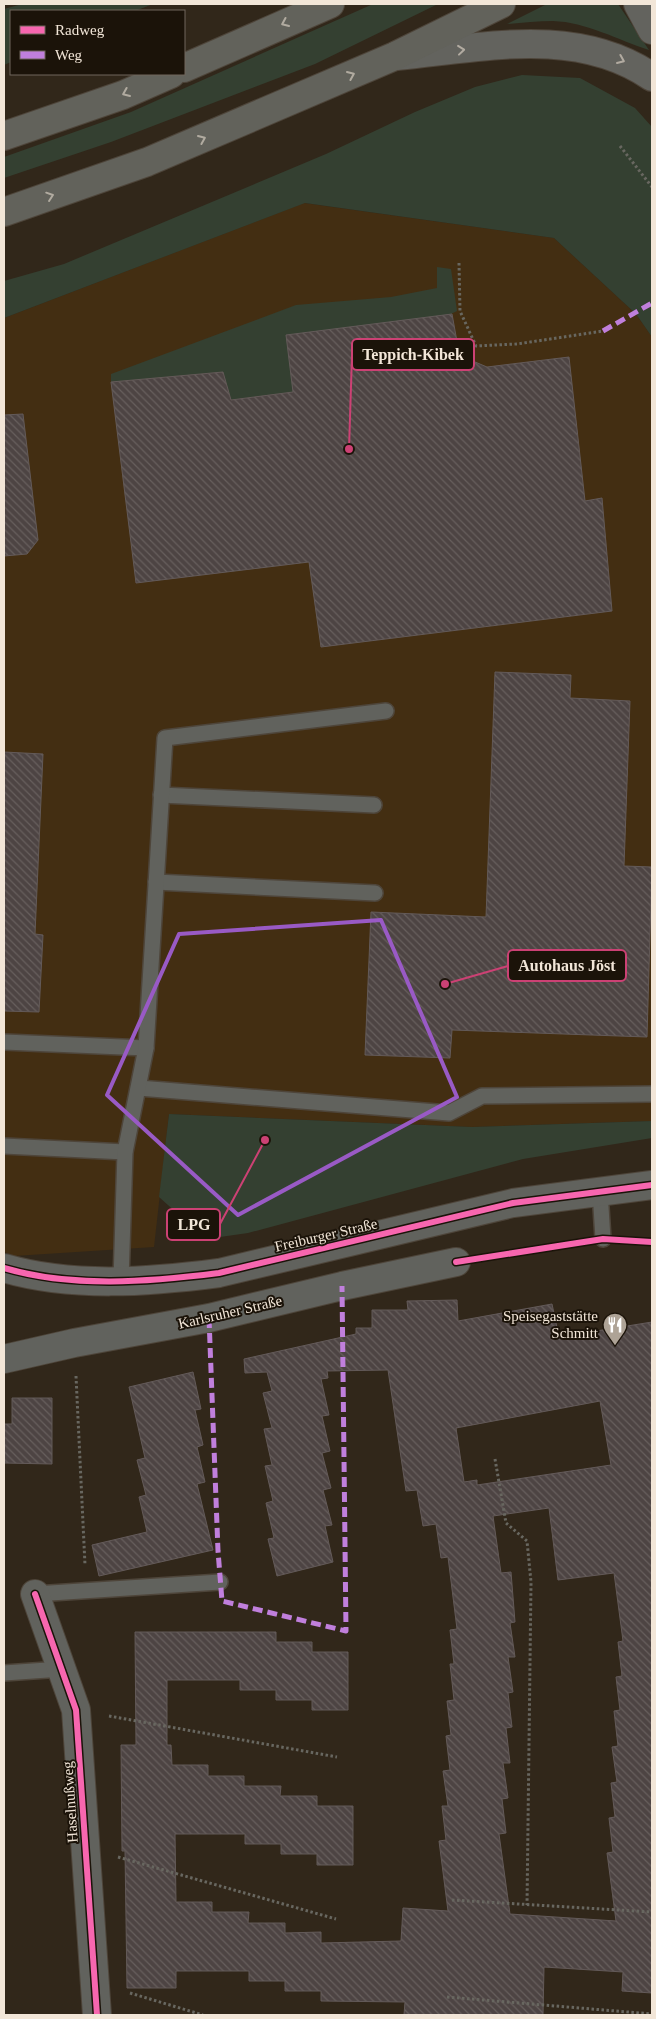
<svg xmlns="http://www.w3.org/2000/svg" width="656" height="2019" viewBox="0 0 656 2019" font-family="Georgia,serif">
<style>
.built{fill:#432e12}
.green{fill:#344031}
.building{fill:url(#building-back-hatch);stroke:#635a59;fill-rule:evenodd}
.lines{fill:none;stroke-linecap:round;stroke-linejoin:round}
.lane-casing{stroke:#4e453a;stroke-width:18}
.street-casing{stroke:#4e453a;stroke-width:30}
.secondary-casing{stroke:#4e453a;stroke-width:30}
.primary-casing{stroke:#4e453a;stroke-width:30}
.path{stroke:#686760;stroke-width:3;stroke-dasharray:2.5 2.5;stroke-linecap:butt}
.lane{stroke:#61625d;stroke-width:15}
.street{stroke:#61625d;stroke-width:28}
.secondary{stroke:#63635e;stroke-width:28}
.primary{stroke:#62625b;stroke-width:28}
.quiet{stroke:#c07fdc;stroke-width:5;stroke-dasharray:10 5;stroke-linecap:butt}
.cycleway-casing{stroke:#1b1309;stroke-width:9}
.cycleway{stroke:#f766af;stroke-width:6}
.oneway{stroke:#b1aba0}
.oneway2{stroke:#b2aba1}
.marked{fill:none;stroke:#995ac5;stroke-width:4;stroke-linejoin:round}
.labels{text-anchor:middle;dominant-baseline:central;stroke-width:4;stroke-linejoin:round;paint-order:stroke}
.street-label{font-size:15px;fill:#f2e6d8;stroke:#1b1309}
.poi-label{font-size:15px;fill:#f2e6d8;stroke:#1b1309;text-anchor:end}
.leader{fill:none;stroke:#cc4174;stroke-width:2}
.callout-dot{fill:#cc4174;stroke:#1b1309;stroke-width:2}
.callout{fill:#1b1309;stroke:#cc4174;stroke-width:2}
.callout-label{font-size:16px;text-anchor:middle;font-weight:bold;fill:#f2e6d8}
</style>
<defs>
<pattern id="building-back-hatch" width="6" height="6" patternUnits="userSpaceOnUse" patternTransform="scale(1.25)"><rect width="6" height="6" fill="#4d4443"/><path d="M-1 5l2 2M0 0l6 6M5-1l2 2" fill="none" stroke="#675f5d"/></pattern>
</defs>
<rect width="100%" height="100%" fill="#31271a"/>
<!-- built -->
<path class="built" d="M304,203L554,238L636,314L652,337V1121L472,1127L169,1114L154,1247L14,1256L4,1252V318Z"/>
<!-- green -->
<g class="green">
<path d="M22,4H153L135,11H11V62L4,65V9Z"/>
<path d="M373,4H438L315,64L111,142L4,178V157L131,112Z"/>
<path d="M547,4H618L649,50C618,40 586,22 553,21C538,21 522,23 507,24Z"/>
<path d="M522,75L580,78L635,108L652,127V337L636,314L554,238L305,203L4,318V281L64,264L326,154L415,112L475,87Z"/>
<path d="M437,267L451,269L457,311L293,392L231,400L223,372L111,382V374L296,305L391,297L437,288Z"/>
<path d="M169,1114L472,1127L652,1121V1138L523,1159L248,1233L206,1239L159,1197Z"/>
</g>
<!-- building -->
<g class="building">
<path d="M452,314L458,347L468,359L487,367L569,357L585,501L602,498L612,611L321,647L309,562L136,583L111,382L223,372L231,400L293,392L286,335Z"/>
<path d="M23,414L38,540L27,554L4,556V415Z"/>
<path d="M495,672L571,675L570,698L630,701L624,866L652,867L647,1037L452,1030L450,1058L365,1055L371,912L486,917Z"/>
<path d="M4,752L43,754L35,934L43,935L39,1012L4,1011Z"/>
<path d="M457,1300L458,1321L552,1304L559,1337L652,1322V1993L622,1991L623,1972L544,1967L543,2015H404L405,2002L321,2001V1991H285V1981H249V1971H176V1988H127L125,1851H122L121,1745H136L135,1632H276V1642H312V1652H348V1710H312V1700H276V1690H240V1680H167V1745H171L172,1765H208V1776H244V1786H281L280,1796H317V1806H353V1865H317V1854H281V1844H245V1834H175L176,1902H212V1912H249L248,1923H285V1933L321,1932V1943L401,1941L403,1908L448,1911L439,1841L446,1840L442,1806H448L443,1771L450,1770L446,1736L451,1735L447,1701L454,1700L450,1664H454L450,1630L457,1629L448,1557L441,1558L436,1524L423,1526L417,1490L406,1491L388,1370L327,1371L328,1378L321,1379L329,1415L322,1416L330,1451L322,1453L331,1488L323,1490L332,1525L325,1526L333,1562L277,1576L268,1539L274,1538L266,1503L273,1501L265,1466L272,1465L264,1429L272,1428L263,1393L272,1391L267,1372L245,1373L244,1359L356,1334V1328H372V1310H408L407,1301ZM600,1401L611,1465L477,1485V1480L464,1482L456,1428ZM549,1508L558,1580L614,1573L623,1641L618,1642L622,1676L616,1677L620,1710L614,1711L618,1746L612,1747L617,1782L611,1783L615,1817L609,1818L613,1852L607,1853L616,1921L510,1914L499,1834L506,1833L502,1799L508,1798L503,1763H510L506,1728L512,1727L508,1693L513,1692L508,1657H515L510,1623L515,1622L511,1572L501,1573L493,1516Z"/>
<path d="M193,1372L201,1409L195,1410L203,1445L197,1447L205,1482L197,1484L213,1550L99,1576L92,1545L147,1532L139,1497L146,1495L137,1460L145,1458L129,1387Z"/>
<path d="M12,1398H52V1464L4,1463V1424H12Z"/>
</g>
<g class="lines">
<defs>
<g id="lane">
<path d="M161,795L374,805"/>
<path d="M156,882L375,893"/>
<path d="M4,1042L146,1048"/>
<path d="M139,1088L449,1113L482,1096L652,1094"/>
<path d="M4,1146L125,1152"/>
<path d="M600,1191L603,1239"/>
<path d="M121,1281L125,1152L146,1048L165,738L386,711"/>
<path d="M35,1594L220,1582"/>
<path d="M4,1673L62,1669"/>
</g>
<g id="street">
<path d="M4,1268C72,1288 149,1282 219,1273L513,1203L652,1185"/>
<path d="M4,1359L74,1343L209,1318L342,1286L456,1262"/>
<path d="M35,1594L76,1710L97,2015"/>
</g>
<g id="secondary">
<path d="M638,4L652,30"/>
<path d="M396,56C482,48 576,25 652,77"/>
</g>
<g id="primary">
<path d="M184,68L330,4"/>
<path d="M4,136L123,95L171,74"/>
<path d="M4,212L147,162L395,56L501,4"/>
</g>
</defs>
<!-- lane casing -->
<use href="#lane" class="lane-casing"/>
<!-- street casing -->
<use href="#street" class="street-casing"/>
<!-- secondary casing -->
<use href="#secondary" class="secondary-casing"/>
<!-- primary casing -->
<use href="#primary" class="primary-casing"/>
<!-- path -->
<g class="path">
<path d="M620,146L652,187"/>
<path d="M459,263L460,311L476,346L517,344L603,331"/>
<path d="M76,1376L85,1565"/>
<path d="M495,1459L506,1523L527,1541L531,1582L527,1905"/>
<path d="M109,1716L337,1757"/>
<path d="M118,1857L336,1919"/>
<path d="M452,1900L652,1912"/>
<path d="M130,1993L203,2015"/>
<path d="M447,1997L652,2014"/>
</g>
<!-- lane -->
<use href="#lane" class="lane"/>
<!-- street -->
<use href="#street" class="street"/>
<!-- secondary -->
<use href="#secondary" class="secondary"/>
<!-- primary -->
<use href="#primary" class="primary"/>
<!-- quiet -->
<g class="quiet">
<path d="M603,331L652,303"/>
<path d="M209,1318L218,1551L222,1601L346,1631L342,1286"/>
</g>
<defs>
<g id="cycleway">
<path d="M456,1262L603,1239L652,1242"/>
<path d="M4,1268C72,1288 149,1282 219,1273L513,1203L652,1185"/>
<path d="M35,1594L76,1710L97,2015"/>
</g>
</defs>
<!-- cycleway casing -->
<use href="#cycleway" class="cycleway-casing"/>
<!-- cycleway -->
<use href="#cycleway" class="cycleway"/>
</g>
<!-- one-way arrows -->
<defs><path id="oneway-chevron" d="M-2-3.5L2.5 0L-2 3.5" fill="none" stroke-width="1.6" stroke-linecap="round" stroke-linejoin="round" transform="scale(1.25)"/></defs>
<g class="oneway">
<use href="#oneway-chevron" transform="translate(285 23) rotate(156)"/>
<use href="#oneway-chevron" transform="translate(351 75) rotate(-23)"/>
<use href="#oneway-chevron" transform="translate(126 93) rotate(157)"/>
<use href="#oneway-chevron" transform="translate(202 139) rotate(-23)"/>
<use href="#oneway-chevron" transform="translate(50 196) rotate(-19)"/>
</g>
<g class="oneway2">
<use href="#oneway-chevron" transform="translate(461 50) rotate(-6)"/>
<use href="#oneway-chevron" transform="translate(621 60) rotate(23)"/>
</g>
<!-- marked area -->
<path class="marked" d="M381,920L457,1097L238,1215L107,1095L179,934Z"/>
<!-- icons -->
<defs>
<symbol id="restaurant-pin" viewBox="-11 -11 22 30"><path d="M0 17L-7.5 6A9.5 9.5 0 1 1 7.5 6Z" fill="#aea396" stroke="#1b1309"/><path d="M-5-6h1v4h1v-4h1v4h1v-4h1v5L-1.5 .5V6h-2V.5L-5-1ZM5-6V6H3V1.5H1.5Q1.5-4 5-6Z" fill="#fff"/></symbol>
</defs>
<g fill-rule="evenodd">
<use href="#restaurant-pin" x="601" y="1311" width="28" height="38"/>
</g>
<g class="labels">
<!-- street labels -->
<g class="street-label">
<text transform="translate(326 1235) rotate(-13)">Freiburger Straße</text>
<text transform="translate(230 1312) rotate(-13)">Karlsruher Straße</text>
<text transform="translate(70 1802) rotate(-94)">Haselnußweg</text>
</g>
<!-- poi labels -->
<g class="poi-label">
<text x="598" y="1316">Speisegaststätte<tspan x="598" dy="17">Schmitt</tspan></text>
</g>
</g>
<!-- callouts -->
<path class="leader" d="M349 449L352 355M445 984L508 966M265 1140L220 1224"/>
<g class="callout-dot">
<circle cx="349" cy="449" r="5"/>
<circle cx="445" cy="984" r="5"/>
<circle cx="265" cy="1140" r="5"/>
</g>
<g class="callout">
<rect x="352" y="339" width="122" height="31" rx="5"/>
<rect x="508" y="950" width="118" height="31" rx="5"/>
<rect x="167" y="1209" width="53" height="31" rx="5"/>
</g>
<g class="callout-label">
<text x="413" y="360">Teppich-Kibek</text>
<text x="567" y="971">Autohaus Jöst</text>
<text x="194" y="1230">LPG</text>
</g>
<!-- border -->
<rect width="656" height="2019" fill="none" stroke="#f2e6d8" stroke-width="10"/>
<!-- legend -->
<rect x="10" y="10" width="175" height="65" fill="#1b1309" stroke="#71675c"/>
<rect x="20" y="26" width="25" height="8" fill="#f766af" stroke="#71675c"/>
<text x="55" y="35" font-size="15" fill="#f2e6d8">Radweg</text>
<rect x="20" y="51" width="25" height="8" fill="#c07fdc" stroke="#71675c"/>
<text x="55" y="60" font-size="15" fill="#f2e6d8">Weg</text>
</svg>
